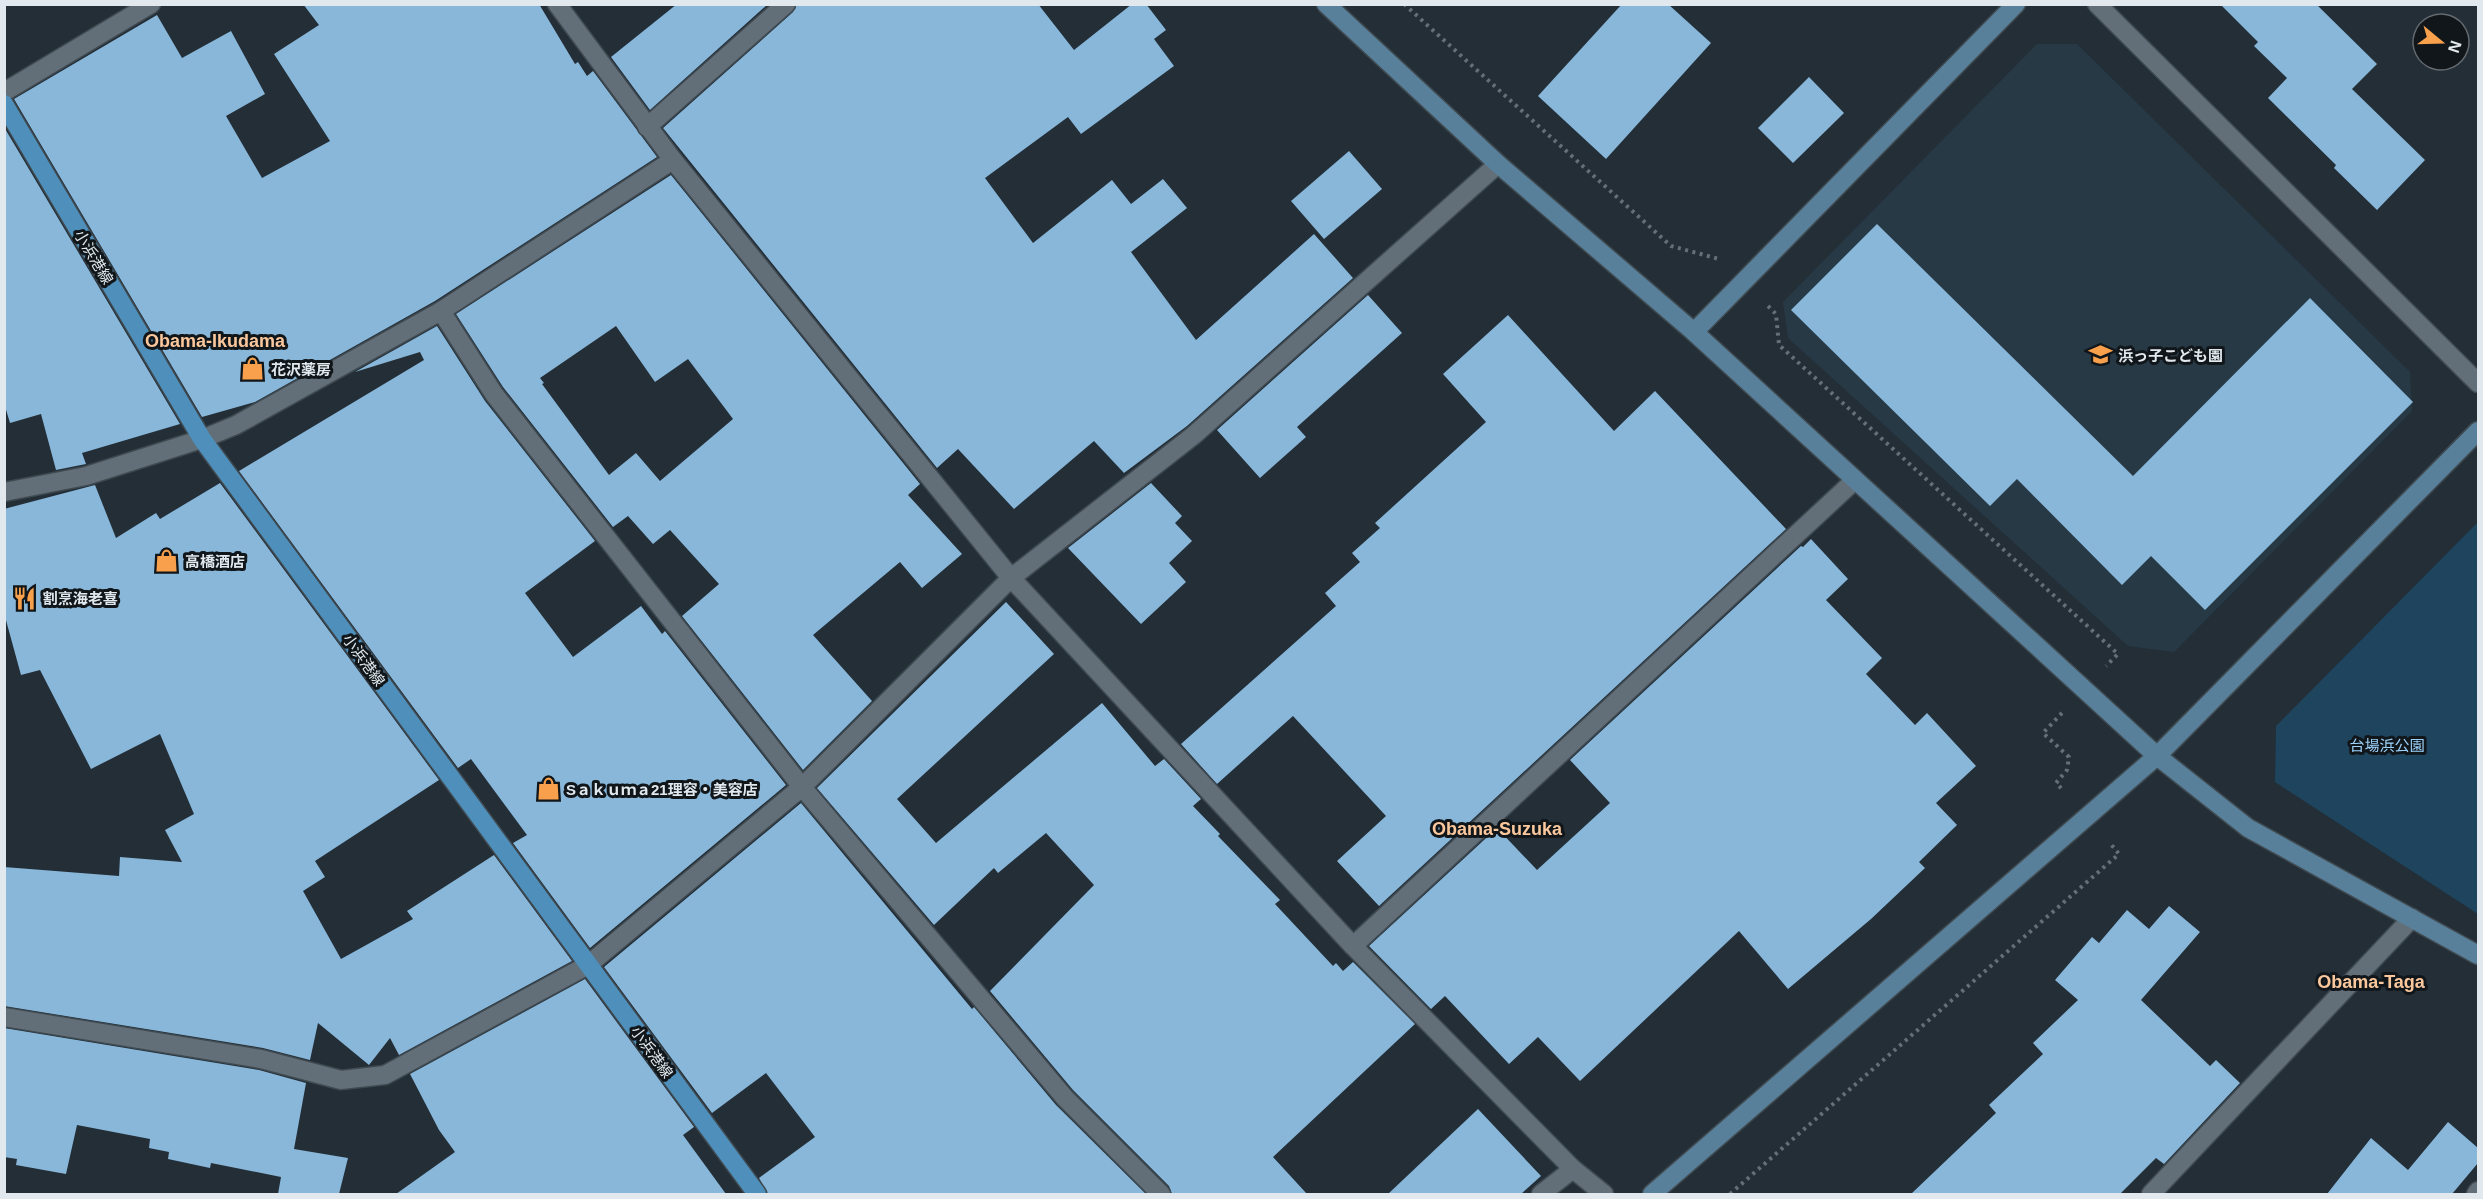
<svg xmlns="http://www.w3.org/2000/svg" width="2483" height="1199" viewBox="0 0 2483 1199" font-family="Helvetica,'Noto Sans JP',sans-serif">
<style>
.built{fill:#283946}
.green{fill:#1e445e}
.building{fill:#88b7da;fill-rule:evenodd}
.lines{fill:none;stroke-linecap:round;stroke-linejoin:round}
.lane-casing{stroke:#3f4950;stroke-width:21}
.street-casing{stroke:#3f4950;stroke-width:21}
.secondary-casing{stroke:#3f4950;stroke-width:21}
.primary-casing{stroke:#3f4950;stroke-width:21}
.path{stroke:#656f77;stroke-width:4;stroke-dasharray:3 4.5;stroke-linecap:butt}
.lane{stroke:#626f79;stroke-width:18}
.street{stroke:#626f79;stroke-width:18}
.secondary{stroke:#58809a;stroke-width:18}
.primary{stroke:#4e90bb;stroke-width:18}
.labels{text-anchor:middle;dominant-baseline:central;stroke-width:6;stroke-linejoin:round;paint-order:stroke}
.street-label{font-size:15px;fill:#e1e9ee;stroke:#11161a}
.poi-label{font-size:15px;font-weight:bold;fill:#e1e9ee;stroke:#11161a;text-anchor:start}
.park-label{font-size:15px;fill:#9dd4fd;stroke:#11161a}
.quarter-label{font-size:18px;font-weight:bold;fill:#fbc89e;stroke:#11161a}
</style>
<rect width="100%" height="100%" fill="#232e37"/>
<!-- built -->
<path class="built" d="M2037,44H2077L2410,372L2412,411L2174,652L2128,646L1788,338L1783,302Z"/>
<!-- green -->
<path class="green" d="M2478,522V914L2275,782L2276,726Z"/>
<!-- building -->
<g class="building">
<path d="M303,4H539L575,64L578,62L587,76L593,71L657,157L435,301L255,402L202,417L14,99L157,15L182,58L231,31L265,94L226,116L262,178L330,141L274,54L319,25Z"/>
<path d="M677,4H768L650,110L611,57Z"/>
<path d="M797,4H1038L1074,50L1132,4H1146L1166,30L1154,39L1174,66L1081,134L1068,117L985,178L1033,243L1112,180L1131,204L1163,179L1187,208L1131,252L1196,340L1314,234L1353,278L1187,426L1124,473L1094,441L1014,509L958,449L937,468L663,128L793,12Z"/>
<path d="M1622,4H1668L1711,43L1606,159L1538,96Z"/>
<path d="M2220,4H2316L2377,64L2352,89L2425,160L2377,210L2334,168L2336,165L2268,98L2287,78L2254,46L2258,42Z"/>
<path d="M1809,77L1844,113L1793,163L1758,128Z"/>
<path d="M4,127L180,424L82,453L86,464L56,470L41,414L10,423L4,403Z"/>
<path d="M1349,151L1382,189L1324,239L1291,201Z"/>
<path d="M671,175L920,484L908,495L962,554L922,588L900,562L813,635L872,701L803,770L682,616L719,584L670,530L653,544L628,516L613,527L503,387L456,314ZM616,326L655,382L688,359L733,419L660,481L636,453L609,475L542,384L544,383L540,378Z"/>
<path d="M1877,224L2133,476L2310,298L2413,402L2205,610L2151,556L2122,585L2017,479L1990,506L1791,310Z"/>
<path d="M1368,295L1402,333L1297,427L1306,437L1260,478L1217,430Z"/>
<path d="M1508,315L1614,431L1655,391L1786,529L1379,906L1337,861L1386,816L1293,716L1217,784L1181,744L1336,606L1325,593L1360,562L1352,553L1380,528L1375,523L1486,422L1443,374Z"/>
<path d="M437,326L485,401L595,541L525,593L573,657L641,606L662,634L665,631L786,785L590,948L513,843L527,835L471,759L458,768L239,471L424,360L420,352L355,372Z"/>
<path d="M220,483L439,780L315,861L325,877L303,891L341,959L413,919L407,911L494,855L572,961L399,1055L390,1038L369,1065L318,1023L310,1060L263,1048L4,1006V867L119,876L120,857L182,862L165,830L194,814L160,734L91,769L40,670L21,675L4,613V509L95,485L116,538L156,513L160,519Z"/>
<path d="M1151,483L1182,516L1175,523L1192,541L1169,563L1186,582L1141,624L1068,548Z"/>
<path d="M1811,539L1848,579L1826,600L1882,658L1866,674L1915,725L1927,713L1976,766L1936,803L1957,825L1919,862L1925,868L1871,919L1788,989L1739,931L1580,1081L1538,1037L1509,1064L1445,996L1431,1009L1369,946L1497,828L1537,870L1610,803L1570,760L1801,546L1803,547Z"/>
<path d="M1006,602L1054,654L897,799L936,843L1102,703L1155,766L1164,759L1201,799L1193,806L1220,834L1218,836L1280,900L1275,904L1333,966L1336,963L1343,971L1353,962L1415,1024L1273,1157L1307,1194H1172L1169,1186L1073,1090L990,991L1094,885L1046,833L998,873L994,868L934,925L817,788Z"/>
<path d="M801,803L972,1009L974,1007L1056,1105L1146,1194H768L759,1178L815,1137L766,1073L712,1113L604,967Z"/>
<path d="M2169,906L2200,932L2141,1000L2210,1066L2216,1060L2240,1083L2164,1164L2156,1158L2120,1194H1911L1996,1113L1989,1105L2043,1054L2033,1043L2078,1000L2055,980L2092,937L2099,943L2127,910L2149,929Z"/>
<path d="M585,979L694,1127L683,1135L726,1194H396L455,1152L439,1130L410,1074Z"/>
<path d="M4,1028L259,1070L306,1083L294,1149L348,1158L339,1194H278L281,1177L211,1163L210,1168L168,1159L169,1152L149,1148L150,1139L77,1125L66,1174L16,1165L17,1159L4,1157Z"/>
<path d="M1478,1109L1541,1176L1521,1194H1388Z"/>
<path d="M2448,1122L2478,1148V1163L2452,1194H2327L2371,1138L2408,1170Z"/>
</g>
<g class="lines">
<defs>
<g id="lane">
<path d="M557,4L673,160L1011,578L1353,946L1573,1169L1604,1194"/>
<path d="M4,92L151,4"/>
<path d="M647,127L786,4"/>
<path d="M441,311L494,394L802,787L1065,1098L1161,1194"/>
<path d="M202,439L236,425L441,311L673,160"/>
<path d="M1353,946L1855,480"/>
<path d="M4,1017L261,1059L341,1080L385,1075L588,965L802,787L1011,578L1194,435L1498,164"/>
<path d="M1541,1194L1573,1169"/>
<path d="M2151,1194L2412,918"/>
<path d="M2476,1194L2478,1191"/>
</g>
<g id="street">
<path d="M2097,4L2478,383"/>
<path d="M4,492L86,476L202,439"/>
</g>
<g id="secondary">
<path d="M1326,4L1498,164L1694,332L2157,756L2248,828L2478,955"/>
<path d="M1694,332L2016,4"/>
<path d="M1652,1194L2157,756L2478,431"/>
</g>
<path id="primary" d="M4,104L202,439L757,1194"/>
</defs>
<!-- lane casing -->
<use href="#lane" class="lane-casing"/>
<!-- street casing -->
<use href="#street" class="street-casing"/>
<!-- secondary casing -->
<use href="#secondary" class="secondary-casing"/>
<!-- primary casing -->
<use href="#primary" class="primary-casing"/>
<!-- path -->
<g class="path">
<path d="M1404,4L1671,246L1719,259"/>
<path d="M1768,306L1776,314L1779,345L2118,654L2106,666"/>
<path d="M2062,713L2043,733L2069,757L2067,770L2056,783L2064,791"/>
<path d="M1730,1194L2119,854L2109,842"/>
</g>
<!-- lane -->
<use href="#lane" class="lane"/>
<!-- street -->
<use href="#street" class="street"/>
<!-- secondary -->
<use href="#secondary" class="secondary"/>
<!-- primary -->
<use href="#primary" class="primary"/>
</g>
<!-- icons -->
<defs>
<symbol id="school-bare" viewBox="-9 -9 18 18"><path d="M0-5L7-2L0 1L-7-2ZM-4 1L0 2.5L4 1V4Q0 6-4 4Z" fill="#f9a04c" stroke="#11161a" stroke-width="2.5" paint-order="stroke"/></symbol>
<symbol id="shop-bare" viewBox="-9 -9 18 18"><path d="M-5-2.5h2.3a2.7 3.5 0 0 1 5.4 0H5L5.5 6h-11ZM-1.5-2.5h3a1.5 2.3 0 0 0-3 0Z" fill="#f9a04c" stroke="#11161a" stroke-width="2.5" paint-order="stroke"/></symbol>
<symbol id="restaurant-bare" viewBox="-9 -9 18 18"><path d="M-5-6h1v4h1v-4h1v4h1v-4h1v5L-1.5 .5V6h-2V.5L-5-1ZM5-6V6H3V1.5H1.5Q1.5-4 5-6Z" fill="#f9a04c" stroke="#11161a" stroke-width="2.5" paint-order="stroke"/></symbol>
</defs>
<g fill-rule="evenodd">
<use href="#school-bare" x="2084" y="338" width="33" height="33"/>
<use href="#shop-bare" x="236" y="352" width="33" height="33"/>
<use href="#shop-bare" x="150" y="544" width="33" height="33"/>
<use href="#restaurant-bare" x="8" y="582" width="33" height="33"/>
<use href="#shop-bare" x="532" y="772" width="33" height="33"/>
</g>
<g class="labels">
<!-- street labels -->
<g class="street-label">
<text transform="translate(94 257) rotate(59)">小浜港線</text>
<text transform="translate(364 660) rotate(54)">小浜港線</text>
<text transform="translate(652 1052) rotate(54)">小浜港線</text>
</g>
<!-- poi labels -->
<g class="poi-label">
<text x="2118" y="355">浜っ子こども園</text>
<text x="271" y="369">花沢薬房</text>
<text x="185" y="561">高橋酒店</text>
<text x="43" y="598">割烹海老喜</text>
<text x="566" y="789">Sａｋｕｍａ21理容・美容店</text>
</g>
<!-- park labels -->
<g class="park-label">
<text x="2387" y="745">台場浜公園</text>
</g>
<!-- quarter labels -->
<g class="quarter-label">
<text x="215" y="341">Obama-Ikudama</text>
<text x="1497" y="829">Obama-Suzuka</text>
<text x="2371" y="982">Obama-Taga</text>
</g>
</g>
<!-- border -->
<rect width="2483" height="1199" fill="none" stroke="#e1e9ee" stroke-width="12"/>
<!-- north arrow -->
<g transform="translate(2441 42) rotate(109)"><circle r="28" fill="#11161a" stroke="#646a6f" stroke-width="1.5"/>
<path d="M0-4.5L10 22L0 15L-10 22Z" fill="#f9a04c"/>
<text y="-9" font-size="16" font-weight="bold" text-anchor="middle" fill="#e1e9ee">N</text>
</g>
</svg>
